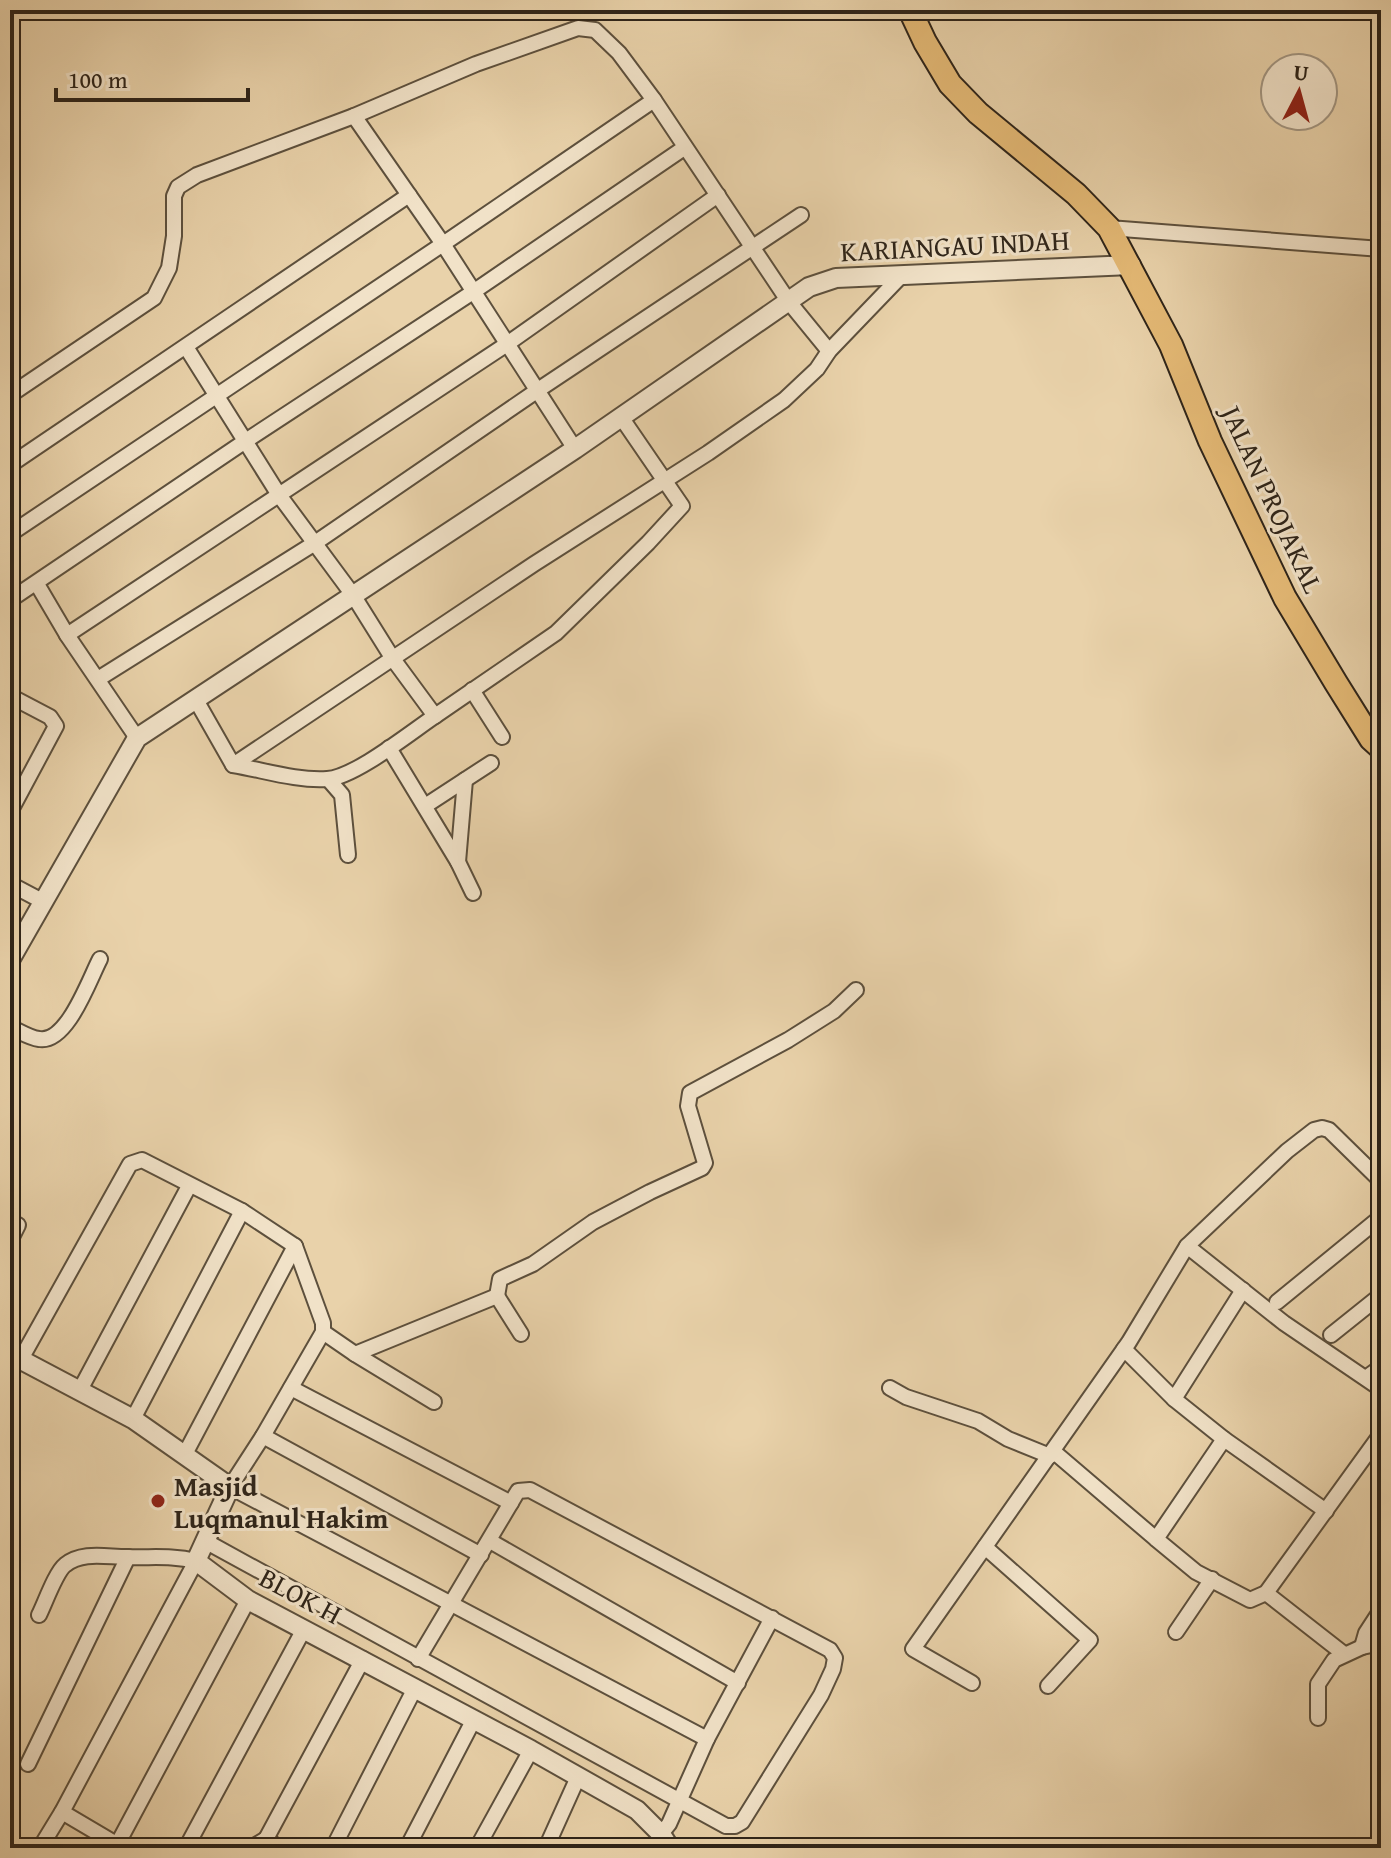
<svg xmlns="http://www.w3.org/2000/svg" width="1391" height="1858" viewBox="0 0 1391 1858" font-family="'Gentium Book Plus',serif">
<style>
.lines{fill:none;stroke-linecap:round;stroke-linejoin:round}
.minor-casing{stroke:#5d503d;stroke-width:18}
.tertiary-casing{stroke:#5d503d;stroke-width:22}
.primary-casing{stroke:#2e2419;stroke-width:26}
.minor{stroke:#f1e2c8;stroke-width:14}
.tertiary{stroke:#f1e2c8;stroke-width:18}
.primary{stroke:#e4b975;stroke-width:22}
.poi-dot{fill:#8f2418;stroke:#f1e2c8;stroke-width:3}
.labels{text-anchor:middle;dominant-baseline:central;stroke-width:6;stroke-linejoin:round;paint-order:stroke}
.street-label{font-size:28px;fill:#2e2419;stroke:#f1e2c8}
.poi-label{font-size:28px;font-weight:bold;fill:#2e2419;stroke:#f1e2c8;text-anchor:start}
</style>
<rect width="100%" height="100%" fill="#e9d2aa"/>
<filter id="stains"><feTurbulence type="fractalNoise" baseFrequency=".0025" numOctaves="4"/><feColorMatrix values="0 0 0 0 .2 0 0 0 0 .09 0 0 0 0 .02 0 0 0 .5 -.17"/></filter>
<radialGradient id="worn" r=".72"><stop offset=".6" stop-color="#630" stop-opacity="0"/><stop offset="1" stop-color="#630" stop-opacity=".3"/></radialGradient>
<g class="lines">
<defs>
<g id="minor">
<path d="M354,116L443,244L575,449"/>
<path d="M1109,228L1381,249"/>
<path d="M186,347L279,495L353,595L393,659L435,716C411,732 354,778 327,779C297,781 263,770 233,765"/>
<path d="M10,395L154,298L169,268L174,236V196L178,187L197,175L354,116L476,64L578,28L595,30L619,53L654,100L789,302L829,351"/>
<path d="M10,465L409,195"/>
<path d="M10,534L443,244L654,100"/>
<path d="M37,584L67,635L137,738"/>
<path d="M10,600L244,442L473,292L684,148"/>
<path d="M67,635L507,344L718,195"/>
<path d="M98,679L315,543L538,390L801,215"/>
<path d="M472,690L502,737"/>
<path d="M10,696L50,717L56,726L10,812"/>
<path d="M196,700L233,765L534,564L708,453L784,400L817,369L829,351L903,274"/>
<path d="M435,716L556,633L648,543L682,506L621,417"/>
<path d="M389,748L458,862L473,893"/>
<path d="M329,780L342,795L348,855"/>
<path d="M425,806L491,763"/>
<path d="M458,862L465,780"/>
<path d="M10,884L44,902"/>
<path d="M10,1027C19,1031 30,1038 39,1039C67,1044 89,980 100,959"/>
<path d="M10,1241L18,1225"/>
<path d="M1187,1246L1284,1323L1381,1389"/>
<path d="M497,1296L500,1279L533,1264L593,1222L650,1192L702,1168L705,1163L688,1106L690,1093L788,1040L834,1011L856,990"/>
<path d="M1277,1302L1381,1217"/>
<path d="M323,1332L355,1354L434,1402"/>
<path d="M1331,1335L1381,1295"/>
<path d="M1124,1349L1174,1399L1224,1439L1326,1511"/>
<path d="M355,1354L497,1296L521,1334"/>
<path d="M21,1359L130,1164L142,1160L242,1211L295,1246L323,1323V1332L263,1436L230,1487L707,1739"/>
<path d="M1366,1378L1381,1367"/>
<path d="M291,1388L511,1503"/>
<path d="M890,1388L906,1397L978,1421L1008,1439L1050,1456"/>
<path d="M80,1390L189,1186"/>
<path d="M1174,1399L1243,1290"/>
<path d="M133,1419L242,1211"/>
<path d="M263,1436L481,1555"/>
<path d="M1224,1439L1156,1539L1196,1572L1250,1600L1266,1593L1381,1434"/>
<path d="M1053,1451L1156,1539"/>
<path d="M185,1454L295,1246"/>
<path d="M205,1541L726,1826H735L742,1822L821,1695L833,1669L835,1658L830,1650L530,1490L518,1491L418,1659"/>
<path d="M490,1541L738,1683"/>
<path d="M985,1547L1090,1640L1048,1686"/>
<path d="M1266,1593L1344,1654"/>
<path d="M1381,1610L1366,1633L1362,1647L1381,1643"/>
<path d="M39,1615C45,1603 56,1572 65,1565C82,1551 106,1557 127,1557C151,1558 171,1555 196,1561L62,1812L40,1848"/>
<path d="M1176,1632L1212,1579"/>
<path d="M972,1683L913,1649L1129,1342L1187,1246L1287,1151L1314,1130L1322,1128L1329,1130L1381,1181"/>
<path d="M1318,1718V1684L1334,1660L1362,1647"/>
<path d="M28,1764L128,1557"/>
<path d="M62,1812L123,1848"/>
<path d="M661,1834L669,1824L707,1739L772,1618"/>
<path d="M266,1839L363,1659"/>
<path d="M117,1845L248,1600"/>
<path d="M186,1848L304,1629"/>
<path d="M251,1848L266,1839L279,1848"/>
<path d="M333,1848L414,1690"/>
<path d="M407,1848L473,1721"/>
<path d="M477,1848L531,1750"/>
<path d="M546,1848L578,1777"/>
</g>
<g id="tertiary">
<path d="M10,960L137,738L575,449L809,287L836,278L1131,265"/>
<path d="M10,1354L133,1419L230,1487L196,1561L248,1600L531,1750L637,1810L661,1834L670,1848"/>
</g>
<path id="primary" d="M910,10L925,42L950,84L978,113L1076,194L1109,228L1171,345L1210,441L1285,598L1336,683L1371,739L1381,748"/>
</defs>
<!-- minor casing -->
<use href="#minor" class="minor-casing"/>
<!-- tertiary casing -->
<use href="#tertiary" class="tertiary-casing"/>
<!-- primary casing -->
<use href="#primary" class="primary-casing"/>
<!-- minor -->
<use href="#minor" class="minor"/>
<!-- tertiary -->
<use href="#tertiary" class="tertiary"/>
<!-- primary -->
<use href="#primary" class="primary"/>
</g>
<!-- markers -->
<circle class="poi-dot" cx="158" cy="1501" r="8"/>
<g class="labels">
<!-- street labels -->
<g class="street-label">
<text transform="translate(955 245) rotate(-3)">KARIANGAU INDAH</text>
<text transform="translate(1273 499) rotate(65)">JALAN PROJAKAL</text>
<text transform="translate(301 1595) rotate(28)">BLOK H</text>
</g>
<!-- poi labels -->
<g class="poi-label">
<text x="174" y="1485">Masjid<tspan x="174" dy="32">Luqmanul Hakim</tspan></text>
</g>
</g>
<!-- margin -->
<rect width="1391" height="1858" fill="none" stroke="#e9d2aa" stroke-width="40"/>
<rect x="12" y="12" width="1367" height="1834" fill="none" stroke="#2e2419" stroke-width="4"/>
<rect x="20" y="20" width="1351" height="1818" fill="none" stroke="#2e2419" stroke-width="2"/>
<!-- north arrow -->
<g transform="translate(1299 92) rotate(6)"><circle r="38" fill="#f1e2c8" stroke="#a39682" stroke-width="2"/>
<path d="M0-6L14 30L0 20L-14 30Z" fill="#8f2418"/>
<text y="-12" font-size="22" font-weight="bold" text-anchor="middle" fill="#2e2419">U</text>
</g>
<!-- scale -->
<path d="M56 88v12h192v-12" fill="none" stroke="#2e2419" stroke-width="4"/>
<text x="68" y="88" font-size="24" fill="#2e2419" stroke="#f1e2c8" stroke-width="6" paint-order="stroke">100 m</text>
<rect width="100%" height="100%" filter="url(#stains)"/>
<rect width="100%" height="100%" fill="url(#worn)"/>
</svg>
